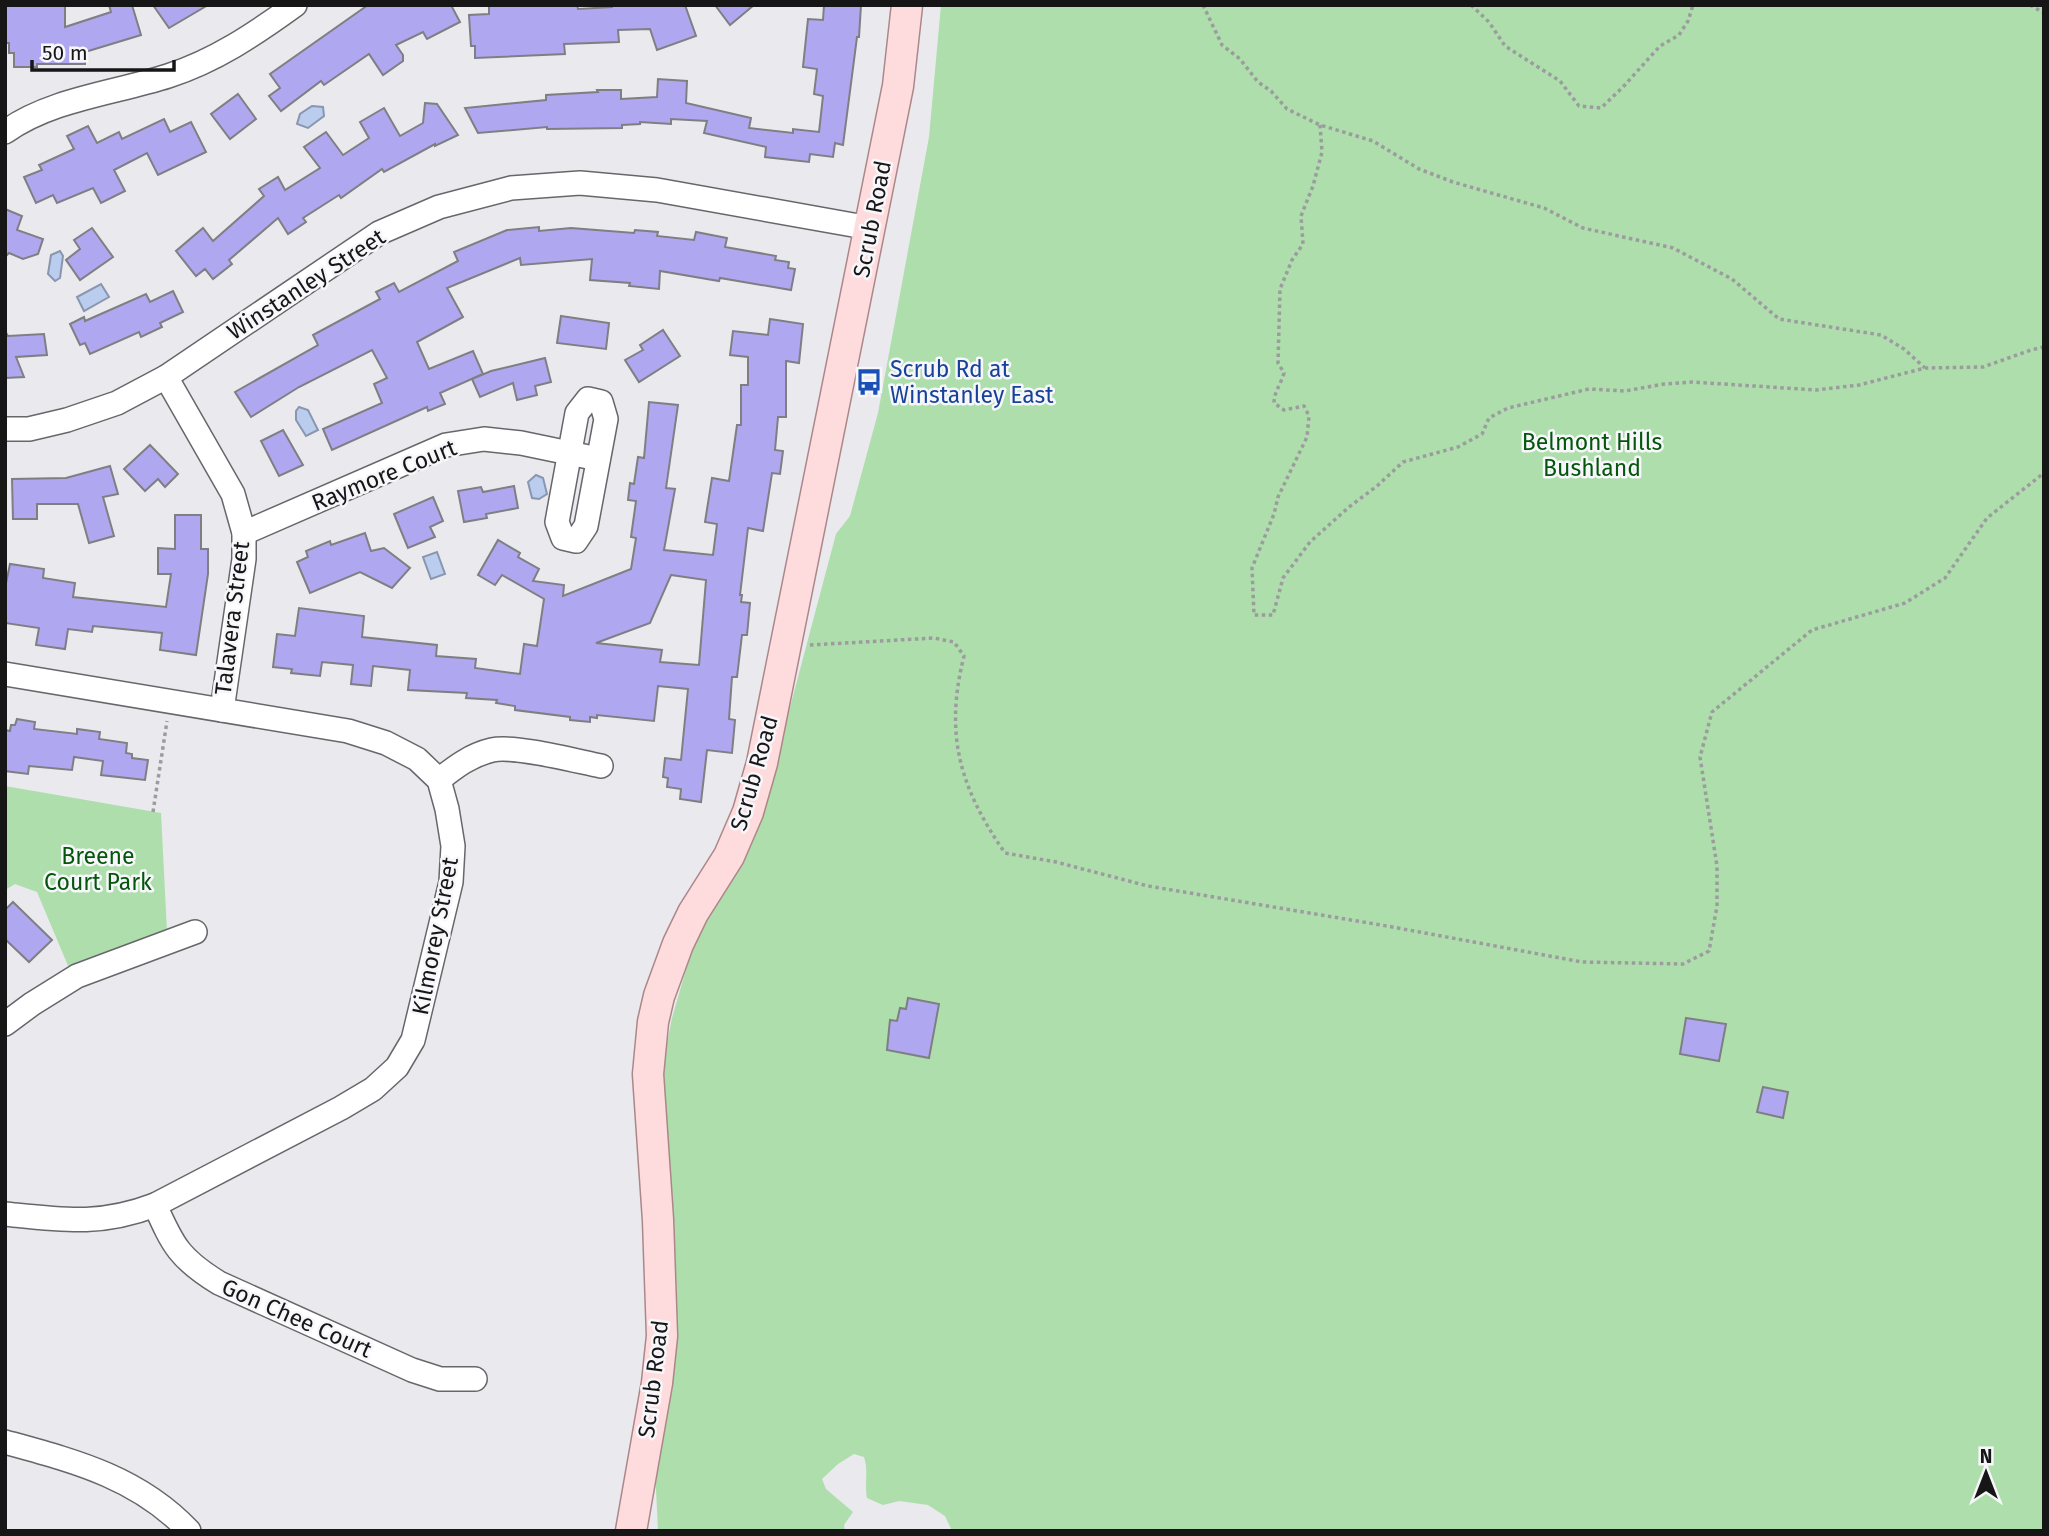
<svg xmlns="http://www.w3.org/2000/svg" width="2049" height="1536" viewBox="0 0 2049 1536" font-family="'Fira Sans',sans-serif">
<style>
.green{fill:#addeab}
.water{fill:#bacdef;stroke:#8996ae;stroke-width:2}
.building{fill:#afa8f1;stroke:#7f7e83;stroke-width:2;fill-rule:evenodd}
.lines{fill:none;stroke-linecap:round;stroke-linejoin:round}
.minor-casing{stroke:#67676b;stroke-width:26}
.major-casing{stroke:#ac8789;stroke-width:33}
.path{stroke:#9c9c9f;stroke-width:3.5;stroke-dasharray:3.5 3.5;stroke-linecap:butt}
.minor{stroke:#fff;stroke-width:23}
.major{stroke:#fedcdd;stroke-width:30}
.labels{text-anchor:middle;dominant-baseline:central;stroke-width:5;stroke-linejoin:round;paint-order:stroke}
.street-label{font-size:23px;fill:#161617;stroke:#f7f7fb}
.transit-label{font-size:23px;fill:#164399;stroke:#f7f7fb;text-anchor:start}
.park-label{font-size:23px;fill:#04560b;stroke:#f7f7fb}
</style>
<rect width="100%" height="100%" fill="#e9e9ee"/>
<!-- green -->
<g class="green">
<path d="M941,5H2044V1531H952L945,1516L928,1505L899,1501L883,1505L867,1498C864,1483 869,1472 864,1457L854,1454L838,1464L822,1479L826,1489L853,1512L844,1525L845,1531H658L655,1468L661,1074L672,1018L696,935L747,841L784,730L836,534L850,516L878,413L929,137Z"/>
<path d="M5,786L161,813L167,932L69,968L37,892L15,884L5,890Z"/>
</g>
<!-- water -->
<g class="water">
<path d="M312,106L323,107L324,116L308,128L297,124L300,114Z"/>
<path d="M60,251L63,256L60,278L55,281L48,274L51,255Z"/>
<path d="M101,284L109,297L84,311L77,297Z"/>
<path d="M299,407L308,410L318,430L306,436L296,420V411Z"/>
<path d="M536,475L543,478L547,494L539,499L532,498L528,482Z"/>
<path d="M437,552L445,574L431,579L423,557Z"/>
</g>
<!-- building -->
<g class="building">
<path d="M5,5H65V27L111,12L109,5H132L141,35L85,52V64H37V67H14V53H9V43H5Z"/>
<path d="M153,5H208L169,28Z"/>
<path d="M368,5H451L460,22L427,39L423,32L396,45L403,55V61L383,75L369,54L324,85L321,81L281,111L269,96L280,88L270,74Z"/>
<path d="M489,5H577L578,9L612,7V5H685L696,36L657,50L650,29L618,30L619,42L564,44L565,54L475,58V46H471L469,15L489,14Z"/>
<path d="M715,5H754L730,25Z"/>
<path d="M824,5H861L859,37H857L843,145L835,143L833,157L810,154L809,162L765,157L766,147L704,133L707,121L671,119V124L640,122V124L622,125V128L547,129V127L478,133L465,108L546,100V95L598,92L597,90H621V99L657,97L658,79L687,81L686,103L751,118L749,128L793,133V129L819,132L823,96L814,94L817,69L803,67L808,19L823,20Z"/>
<path d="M238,94L256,119L230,139L211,114Z"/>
<path d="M425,103L437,104L458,135L435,146V144L384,172L382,169L341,198L339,195L303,218L306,222L288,234L278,218L229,260L232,264L213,279L205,269L196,276L176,251L203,228L213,241L264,196L259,189L278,177L285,190L320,168L304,147L326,132L343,155L369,138L360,122L384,108L400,136L423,123Z"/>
<path d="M164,119L170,132L191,122L206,152L158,175L147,153L114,170L125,191L101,203L93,188L57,203L53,195L36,203L24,177L42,170L39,165L74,149L67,136L88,126L97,143L119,132L122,139Z"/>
<path d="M5,209L22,216L17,230L43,239L38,254L23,259L9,253L5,257Z"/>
<path d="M539,227V231L571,228L634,233L635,230L658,232L657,236L694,240L696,232L727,238L725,247L776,256L775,260L789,262L788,268L795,269L791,290L720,278L719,281L660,271L659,289L629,286L630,283L590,280L592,259L521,265L520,258L447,288L463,317L417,342L429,369L473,351L483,374L440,393L445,404L428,411L427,407L332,450L323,429L382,403L374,384L387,378L372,350L299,387L251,417L235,392L318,345L313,335L380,299L376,292L394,283L399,292L458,261L454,252L507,230Z"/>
<path d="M92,228L113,257L80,280L66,260L80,249L74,240Z"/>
<path d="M173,291L183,312L160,323L162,327L141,337L139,332L90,354L85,343L80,345L70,324L84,317L85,321L146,294L150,302Z"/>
<path d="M561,316L609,323L606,349L557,343Z"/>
<path d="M770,319L803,324L799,363L786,361V417H778L775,450L783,451L780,474L772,473L763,531L748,528L740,595H742L741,602L750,603L747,635H742L737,677H732L729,719L735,720L732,753L707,750L701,802L680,799L681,789L667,787L668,778L663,777L665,758L681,760L688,689L658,686L654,721L597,715V718L590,717V722L570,720V717L515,710V706L496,703L497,700L466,698L467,693L408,690L410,670L373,666L371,686L351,684L353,665L322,662L320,676L291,673L292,669L273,667L277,634L295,636L299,608L364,616L362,637L437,645L436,656L476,659L475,668L520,674L524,644L537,646L544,599L502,575L495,585L478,575L498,540L520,553L518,557L539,569L533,581L564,585L563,596L631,569L636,538L631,537L636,501L628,500L630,483L634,484L638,457L644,458L649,402L678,405L666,488L675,489L664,550L713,555L717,524L705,522L712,478L729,481L737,425H741V385H748V357L730,355L733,331L768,335ZM671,575L706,580L699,665L660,662L662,650L596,643L650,623Z"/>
<path d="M663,330L680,356L639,382L625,360L643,350L640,345Z"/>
<path d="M5,331L8,336L44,334L47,355L16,357L24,377L5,378Z"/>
<path d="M545,358L551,382L535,386L537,395L517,400L513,383L480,397L472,379L491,371Z"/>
<path d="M283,430L303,465L279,476L261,441Z"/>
<path d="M150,445L178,474L165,487L158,479L145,491L124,469Z"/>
<path d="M110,466L118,494L103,497L114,536L89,543L78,504H37V519H13L12,479L66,478Z"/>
<path d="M514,486L518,508L486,514L487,518L464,522L458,491L481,487L483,492Z"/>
<path d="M433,497L443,521L430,527L435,537L408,548L394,514Z"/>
<path d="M175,515H201V549H208V574L196,655L160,650L162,633L93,626L92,632L68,629L65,649L36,645L39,628L5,623V588L10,564L44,569L43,578L75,583L73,597L166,607L171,574H158V548L175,549Z"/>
<path d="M365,533L371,551L384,548L410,568L392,588L360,572L310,593L297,562L308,557L306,551L330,541L331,545Z"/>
<path d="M17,719L35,722L34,729L77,734V729L100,732L99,739L127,743L126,753L132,754V758L148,760L145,780L101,775L103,761L74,757L72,770L29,766L28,774L5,771V730L10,731L11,725H15Z"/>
<path d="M13,902L52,940L29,962L5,939V910Z"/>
<path d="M908,998L939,1004L929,1058L887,1050L890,1020L897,1021L900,1008L906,1009Z"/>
<path d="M1686,1018L1726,1024L1719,1061L1680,1054Z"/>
<path d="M1763,1087L1788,1092L1783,1118L1757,1112Z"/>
</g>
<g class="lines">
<defs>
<g id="minor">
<path d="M5,132C51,99 115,93 168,76C215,61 255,34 295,5"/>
<path d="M166,377L233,494L244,533V559L222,710"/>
<path d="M588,399L601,402L606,419L586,526L576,541L563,538L557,522L577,413Z"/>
<path d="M5,429H29L67,420L117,403L166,377L379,233L439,207L511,188L580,183L657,190L870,228"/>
<path d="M244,533L446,445L484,439L521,443L598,459"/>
<path d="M5,674L348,731L386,743L417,759L439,780L447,809L453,846L451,882L413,1040L397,1067L373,1089L341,1108L155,1205C100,1226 63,1220 5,1214"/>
<path d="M439,780C455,767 471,755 492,750C515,745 576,761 601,766"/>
<path d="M5,1024L32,1004L77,976L195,932"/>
<path d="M155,1205C173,1246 180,1259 219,1283L412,1370L440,1379H475"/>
<path d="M5,1442C74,1461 138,1477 189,1531"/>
</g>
<path id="major" d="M631,1531L657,1383L662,1336L658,1220L648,1074L653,1022L659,996L678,944L693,913L729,856L748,812L762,763L898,86L907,5"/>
</defs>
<!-- minor casing -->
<use href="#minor" class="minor-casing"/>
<!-- major casing -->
<use href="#major" class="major-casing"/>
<!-- path -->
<g class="path">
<path d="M1203,5L1222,45L1240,59L1258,82L1271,91L1287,109L1320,125L1373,141L1419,169L1453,182L1544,208L1583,228L1673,248L1732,279L1779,319L1881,335L1904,349L1925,368"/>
<path d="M1471,5L1489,22L1505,46L1560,81L1579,106L1601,108L1623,87L1660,46L1679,35L1688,21L1693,5"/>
<path d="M1871,5H1879"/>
<path d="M2030,5L2044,13"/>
<path d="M1320,125L1322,152L1313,186L1301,216L1303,244L1292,260L1280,289L1278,363L1284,373C1281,384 1274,392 1274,403L1284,410L1304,406L1309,416L1307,437L1278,497L1274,514L1252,568L1254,615H1273L1283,578L1310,542L1349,507L1377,486L1403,462L1458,447L1482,434L1489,418L1508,408L1589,389L1625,391L1664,384L1692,382L1816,390L1859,385L1925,368L1983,367L2031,350L2044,347"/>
<path d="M810,645L934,638L954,642L964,656C944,735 960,788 1005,853L1056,862L1148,886L1387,926L1582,962L1683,964L1709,951L1717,906V866L1700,757L1712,712L1812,630L1905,603L1945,578L1987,518L2044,473"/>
<path d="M153,812L167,721"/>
</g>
<!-- minor -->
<use href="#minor" class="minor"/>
<!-- major -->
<use href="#major" class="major"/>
</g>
<!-- icons -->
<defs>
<symbol id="bus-bare" viewBox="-9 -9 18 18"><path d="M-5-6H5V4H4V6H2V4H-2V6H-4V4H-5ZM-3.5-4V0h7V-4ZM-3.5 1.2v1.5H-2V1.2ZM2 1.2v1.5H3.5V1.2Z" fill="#1a4fb4" stroke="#f7f7fb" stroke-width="2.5" paint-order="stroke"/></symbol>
</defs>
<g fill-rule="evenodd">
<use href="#bus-bare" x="850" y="363" width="38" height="38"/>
</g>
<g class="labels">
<!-- street labels -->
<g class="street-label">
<text transform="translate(872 219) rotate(-79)">Scrub Road</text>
<text transform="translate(306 284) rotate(-33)">Winstanley Street</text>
<text transform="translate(384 475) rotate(-22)">Raymore Court</text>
<text transform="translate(232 618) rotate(-83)">Talavera Street</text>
<text transform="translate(754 773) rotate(-74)">Scrub Road</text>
<text transform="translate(435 936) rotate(-79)">Kilmorey Street</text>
<text transform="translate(297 1318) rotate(24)">Gon Chee Court</text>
<text transform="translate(653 1379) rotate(-83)">Scrub Road</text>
</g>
<!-- transit labels -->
<g class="transit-label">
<text x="890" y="369">Scrub Rd at<tspan x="890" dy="26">Winstanley East</tspan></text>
</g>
<!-- park labels -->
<g class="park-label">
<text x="1592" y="442">Belmont Hills<tspan x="1592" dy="26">Bushland</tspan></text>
<text x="98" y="856">Breene<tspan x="98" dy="26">Court Park</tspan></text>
</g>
</g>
<!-- border -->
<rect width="2049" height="1536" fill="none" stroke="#161617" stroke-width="14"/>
<!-- north arrow -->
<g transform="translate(1986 1473)" stroke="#f7f7fb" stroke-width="5" paint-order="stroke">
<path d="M0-5L12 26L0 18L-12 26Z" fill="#161617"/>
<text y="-10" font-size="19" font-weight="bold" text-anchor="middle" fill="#161617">N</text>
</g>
<!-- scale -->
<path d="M32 60v10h142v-10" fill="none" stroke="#161617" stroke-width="3.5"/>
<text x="42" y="60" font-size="21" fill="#161617" stroke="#f7f7fb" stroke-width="5" paint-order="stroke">50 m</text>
</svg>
